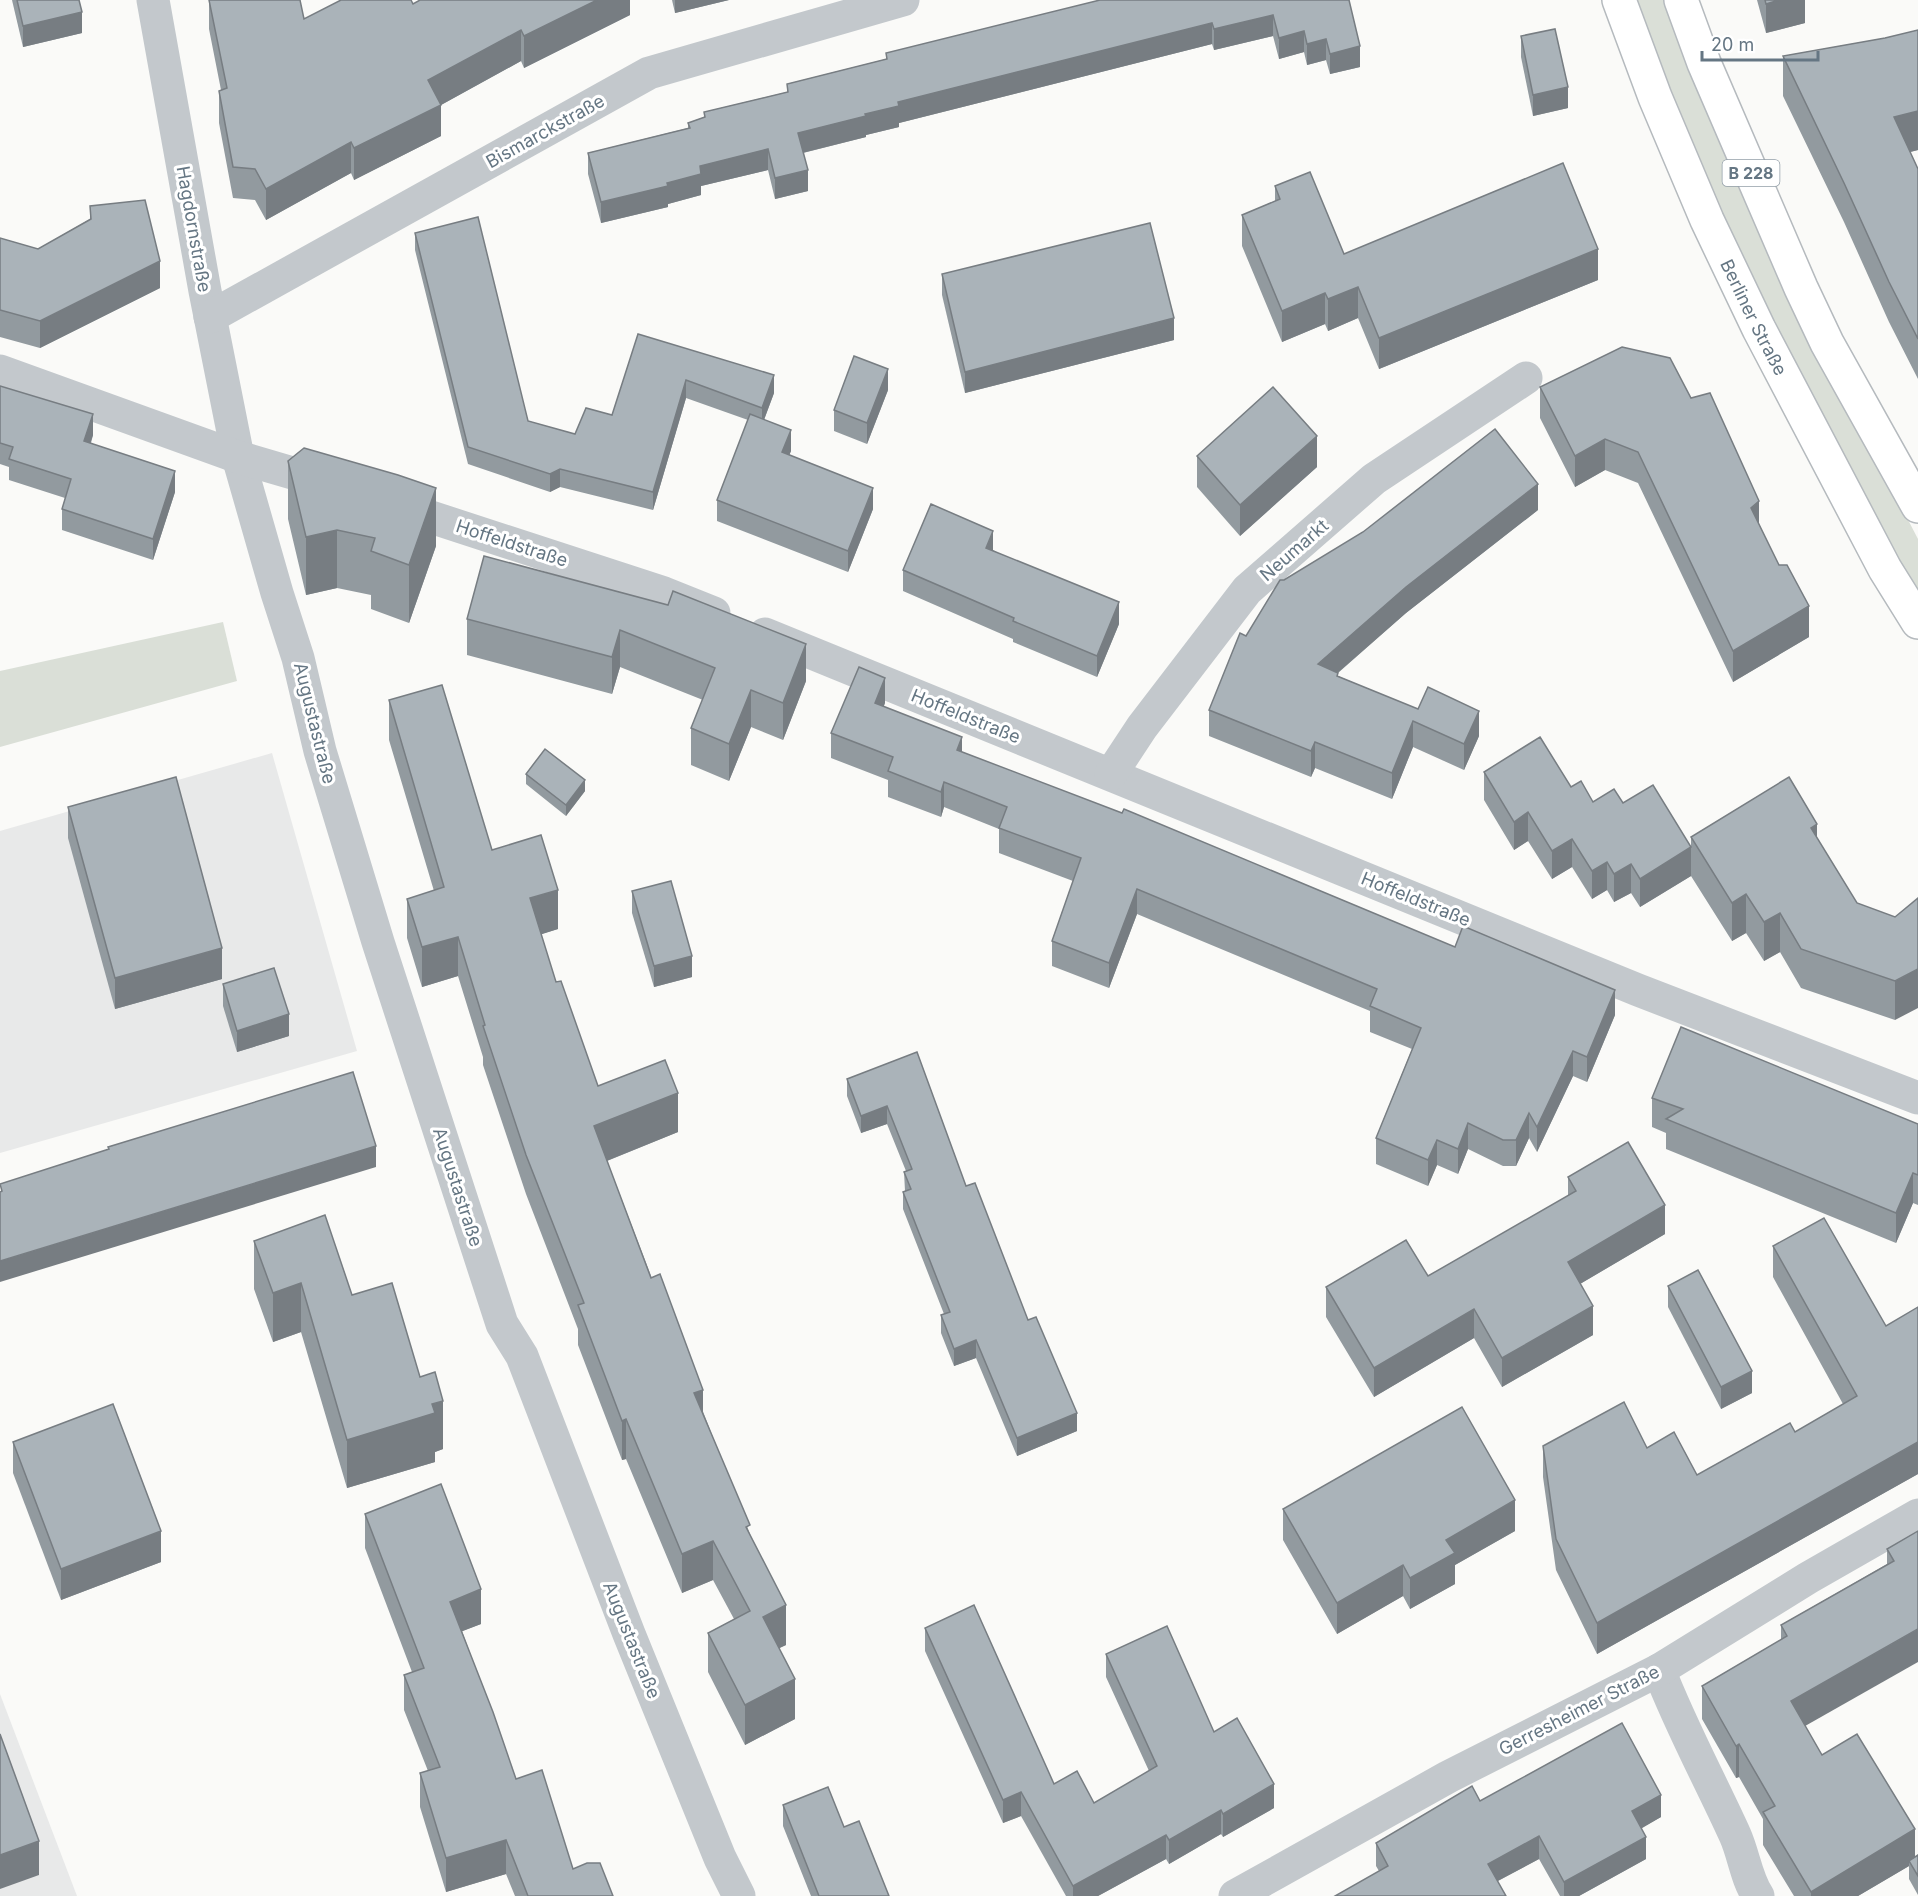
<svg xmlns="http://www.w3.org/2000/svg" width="1918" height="1896" viewBox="0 0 1918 1896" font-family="Inter,sans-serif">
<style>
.built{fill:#e8e9e9}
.green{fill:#dadfd7}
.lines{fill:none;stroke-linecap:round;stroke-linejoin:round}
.primary-casing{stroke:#b5babe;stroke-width:36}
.minor{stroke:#c3c8cc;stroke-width:33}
.tertiary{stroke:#c3c8cc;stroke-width:33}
.primary{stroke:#fff;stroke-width:33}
.wall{fill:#929a9f}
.shaded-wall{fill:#777d82}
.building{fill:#aab3b9;stroke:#777d82;stroke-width:1.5}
.labels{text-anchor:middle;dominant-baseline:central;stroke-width:6;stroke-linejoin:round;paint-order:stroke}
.shield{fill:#fff;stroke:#939fa8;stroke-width:1.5}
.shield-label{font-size:16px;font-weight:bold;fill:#657683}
.street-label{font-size:18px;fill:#657683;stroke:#fff}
</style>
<rect width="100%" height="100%" fill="#fafaf8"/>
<!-- built -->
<g class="built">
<path d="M272,753L357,1051L0,1153V831Z"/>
<path d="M0,1694L77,1896H0Z"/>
</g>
<!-- green -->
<g class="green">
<path d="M1634,0H1665L1703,101L1843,395L1918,539V589L1884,537L1815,408L1733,240L1676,106Z"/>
<path d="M223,622L237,681L0,747V671Z"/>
</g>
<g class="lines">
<defs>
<g id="primary">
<path id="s1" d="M1619,0L1655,97L1707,220L1759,329L1885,569L1918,622"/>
<path d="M1681,0L1704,63L1801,288L1827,343L1918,506"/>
</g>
</defs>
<!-- primary casing -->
<use href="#primary" class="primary-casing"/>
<!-- minor -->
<g class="minor">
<path d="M153,0L205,291L238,457L277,593L298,658L320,751L378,942L502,1324L522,1356L629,1634L720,1858L739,1896"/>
<path d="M210,317L649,73L903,0"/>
<path d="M0,371L238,457L330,484"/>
<path d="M394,505L664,593L714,613"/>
<path d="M765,634L1638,990L1918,1098"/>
<path d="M1111,774L1142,727L1247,590L1374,479L1526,378"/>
<path d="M1659,1670C1681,1727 1710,1780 1735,1835C1744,1855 1746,1878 1758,1896"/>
</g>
<!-- tertiary -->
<path class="tertiary" d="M1235,1896L1448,1777L1659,1670L1808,1578L1918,1515"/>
<!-- primary -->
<use href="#primary" class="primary"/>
</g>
<!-- wall -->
<g class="wall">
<path d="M12,0H79L82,33L23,47Z"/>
<path d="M209,0L304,19L413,4L630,0V15L524,68L521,61L441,105V136L354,180L351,173L266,220L255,200L233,198L219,123V91L221,90L209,29Z"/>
<path d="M672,0H729L675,13Z"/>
<path d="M1349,0L1360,67L1330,74L1326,60L1307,65L1304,52L1279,59L1273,36L1214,50L1212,44L899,123V127L866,135V137L803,153L808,191L775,199L768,170L701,186V195L668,204V207L601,223L588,174V153L688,128V123L704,117V112L787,92V84L886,59V53Z"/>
<path d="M1757,0H1805V23L1766,33Z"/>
<path d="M1918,30V150L1910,152L1918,169V379L1889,322L1844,222L1783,96V56L1885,38Z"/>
<path d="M1521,36L1568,108L1533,116L1521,57Z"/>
<path d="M1275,186L1344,254L1598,280L1379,369L1358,318L1328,331L1325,324L1282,342L1242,246V215L1275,201Z"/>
<path d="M90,206L160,288L40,348L0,337V238L38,249L90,219Z"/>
<path d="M415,233L528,421L575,434L612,415L638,334L774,393L764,420L791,451L789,455L873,509L848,572L717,521V500L748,420L686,398L653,510L560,487L550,492L468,464L415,250Z"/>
<path d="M942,274L1174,340L965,393L942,295Z"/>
<path d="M0,386L93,435L91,443L175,492L153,560L62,530V509L65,498L9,480V467L0,464Z"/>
<path d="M1540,387L1691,398L1759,524L1809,637L1733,682L1638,483L1605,470L1575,487L1540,418Z"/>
<path d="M888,390L867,444L834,431V410Z"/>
<path d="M1197,456L1317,467L1240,536L1197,487Z"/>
<path d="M288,461L436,546L409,623L371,609V595L337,588L306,595L288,519Z"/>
<path d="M1538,510L1406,613L1338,673V676L1479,736L1464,770L1413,747L1392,799L1315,768L1311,777L1209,736V710L1246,636L1284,580Z"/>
<path d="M993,550L1119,624L1097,677L1013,642V639L903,591V570Z"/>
<path d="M484,556L806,681L783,740L751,727L729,781L691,765V728L703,700L620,667L612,694L467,655V619Z"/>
<path d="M389,700L492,850L558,929L541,934L556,982L598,1086L678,1132L607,1161L750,1534L786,1645L779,1648L795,1719L745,1745L708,1672V1633L734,1619L713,1580L682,1593L626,1459L622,1460L578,1345V1329L526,1194L483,1065V1057L458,976L422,987L407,938V899L434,891L389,740Z"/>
<path d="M885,703L883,707L962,752L1615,1015L1587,1082L1573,1076L1537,1152L1529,1138L1516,1166H1503L1468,1149L1458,1174L1437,1165L1428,1186L1376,1164V1138L1412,1049L1370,1032V1011L1137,914L1109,988L1052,966V941L1073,881L999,853V829L944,807L941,817L888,797V780L831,758V733Z"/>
<path d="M1484,772L1593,802L1623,803L1691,847V837L1817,838L1857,903L1895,917V1020L1801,988L1780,952L1764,961L1746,933L1732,941L1691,876L1640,907L1631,893L1614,902L1607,890L1592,899L1572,867L1552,879L1528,841L1514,850L1484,800Z"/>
<path d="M526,774L585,791L566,816L526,784Z"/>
<path d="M68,807L222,979L115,1009L68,838Z"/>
<path d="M632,891L692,977L654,987L632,913Z"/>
<path d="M223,984L289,1036L237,1052L223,1006Z"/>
<path d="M917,1052L966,1186L1028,1320L1077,1431L1017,1456L976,1358L954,1366L941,1333V1315L944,1314L903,1209V1192L905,1191L904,1172L906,1171L887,1124L861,1133L847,1096V1079Z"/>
<path d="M1652,1098L1918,1124V1205L1913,1203L1896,1243L1666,1149V1133L1652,1127Z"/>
<path d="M1568,1177L1665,1234L1580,1284L1593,1335L1502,1387L1474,1338L1374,1397L1326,1317V1287L1428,1276L1568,1196Z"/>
<path d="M254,1241L352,1295L420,1377L443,1449L435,1452V1462L347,1488L301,1332L273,1342L254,1289Z"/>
<path d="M1773,1246L1918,1474L1597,1654L1556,1570L1543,1477V1446L1647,1448L1697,1475L1795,1432L1843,1404L1773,1277Z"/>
<path d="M1668,1286L1752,1393L1721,1409L1668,1307Z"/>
<path d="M13,1442L161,1562L61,1600L13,1473Z"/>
<path d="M1283,1509L1515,1531L1455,1565V1584L1410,1609L1403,1596L1337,1634L1283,1540Z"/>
<path d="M365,1514L481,1624L462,1631L516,1779L573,1869L613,1896H515L506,1874L446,1892L420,1807V1773L428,1771L404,1710V1675L412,1672L365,1548Z"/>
<path d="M1918,1531L1805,1726L1822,1755L1915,1857L1918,1855V1895L1909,1879V1866L1858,1896H1794L1763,1845V1819L1739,1777L1736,1778L1702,1719V1686L1781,1640V1625L1887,1564V1549Z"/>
<path d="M925,1628L1054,1784L1094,1803L1149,1771L1106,1677V1654L1214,1732L1274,1808L1223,1837L1221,1834L1169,1864L1166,1859L1098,1896H1066L1021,1816L1003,1823L925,1651Z"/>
<path d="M1480,1801L1661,1817L1641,1828L1646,1859L1579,1896H1560L1539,1859L1498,1881L1379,1871L1376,1866V1843Z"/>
<path d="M783,1805L844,1827L889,1896H811L783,1826Z"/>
</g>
<!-- shaded-wall -->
<g class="shaded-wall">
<path d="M597,0H630V15L524,68V36Z"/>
<path d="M675,0H729L675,13Z"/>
<path d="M1779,0H1805V23L1766,33V4Z"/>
<path d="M82,12V33L23,47V26Z"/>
<path d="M1273,15V36L1214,50V29Z"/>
<path d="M1212,23V44L899,123V127L866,135V137L798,154V133L865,114L898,102Z"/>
<path d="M521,30V61L441,105V136L354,180V148L428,80Z"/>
<path d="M1304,31V52L1279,59V38Z"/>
<path d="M1326,39V60L1307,65V44Z"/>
<path d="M1360,46V67L1330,74V54Z"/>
<path d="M1568,87V108L1533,116V95Z"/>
<path d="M1918,111V150L1894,156V117Z"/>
<path d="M351,142V173L266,220V189Z"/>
<path d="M768,149V170L701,186V195L668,204V207L601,223V202L667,183L700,166Z"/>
<path d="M808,170V191L775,199V178Z"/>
<path d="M1598,249V280L1379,369V338Z"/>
<path d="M160,261V288L40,348V321Z"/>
<path d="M1358,287V318L1328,331V299Z"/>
<path d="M1325,293V324L1282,342V311Z"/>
<path d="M1174,318V340L965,393V372Z"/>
<path d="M888,369V390L867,444V423Z"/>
<path d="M774,375V393L762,425V408Z"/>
<path d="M686,380V398L653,510V492Z"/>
<path d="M93,414V435L84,462V441Z"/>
<path d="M791,430V451L782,473V452Z"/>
<path d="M1317,436V467L1240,536V505Z"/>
<path d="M1605,439V470L1575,487V456Z"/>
<path d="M560,469V487L550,492V474Z"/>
<path d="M175,471V492L153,560V539Z"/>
<path d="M1538,484V510L1406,613L1318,690V664L1406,587Z"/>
<path d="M436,488V546L409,623V565Z"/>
<path d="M873,488V509L848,572V551Z"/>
<path d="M1759,501V532L1751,508Z"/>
<path d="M337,530V588L306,595V537Z"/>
<path d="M993,531V552L986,548Z"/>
<path d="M1119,602V624L1097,677V656Z"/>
<path d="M1809,606V637L1733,682V651Z"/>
<path d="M620,630V667L612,694V657Z"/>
<path d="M806,644V681L783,740V703Z"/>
<path d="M885,678V703L875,729V703Z"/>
<path d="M751,690V727L729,781V744Z"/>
<path d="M1479,711V736L1464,770V744Z"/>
<path d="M1413,721V747L1392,799V773Z"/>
<path d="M962,737V762L957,750Z"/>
<path d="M1315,742V768L1311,777V751Z"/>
<path d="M585,780V791L566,816V805Z"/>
<path d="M944,782V807L941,817V792Z"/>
<path d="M1528,812V841L1514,850V822Z"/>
<path d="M1817,824V863L1811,828Z"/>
<path d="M1572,839V867L1552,879V851Z"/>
<path d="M1691,847V876L1640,907V879Z"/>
<path d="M1607,862V890L1592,899V871Z"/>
<path d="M1631,864V893L1614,902V874Z"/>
<path d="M1137,889V914L1109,988V963Z"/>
<path d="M558,890V929L530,938V898Z"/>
<path d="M1746,894V933L1732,941V903Z"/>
<path d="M1780,913V952L1764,961V922Z"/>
<path d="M458,937V976L422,987V947Z"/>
<path d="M222,948V979L115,1009V978Z"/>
<path d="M692,956V977L654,987V966Z"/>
<path d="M1918,969V1008L1895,1020V981Z"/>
<path d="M1615,990V1015L1587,1082V1057Z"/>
<path d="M289,1014V1036L237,1052V1031Z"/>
<path d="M1573,1051V1076L1537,1152V1127Z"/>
<path d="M678,1093V1132L594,1166V1126Z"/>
<path d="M887,1106V1124L861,1133V1116Z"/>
<path d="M1529,1113V1138L1516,1166V1140Z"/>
<path d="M1468,1123V1149L1458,1174V1149Z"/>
<path d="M1437,1140V1165L1428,1186V1160Z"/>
<path d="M376,1146V1167L0,1282V1261Z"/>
<path d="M1913,1173V1203L1896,1243V1213Z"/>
<path d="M1665,1205V1234L1568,1291V1262Z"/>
<path d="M301,1283V1332L273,1342V1293Z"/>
<path d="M1593,1306V1335L1502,1387V1358Z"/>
<path d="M1474,1309V1338L1374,1397V1368Z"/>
<path d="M976,1340V1358L954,1366V1349Z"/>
<path d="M1752,1371V1393L1721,1409V1387Z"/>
<path d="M703,1390V1429L694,1393Z"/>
<path d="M443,1401V1449L435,1452V1462L347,1488V1440L432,1404Z"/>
<path d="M1077,1413V1431L1017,1456V1438Z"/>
<path d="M626,1419V1459L622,1460V1421Z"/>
<path d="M1918,1442V1474L1597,1654V1623Z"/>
<path d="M1515,1500V1531L1455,1565V1584L1410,1609V1578L1446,1540Z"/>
<path d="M161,1531V1562L61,1600V1569Z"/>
<path d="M713,1541V1580L682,1593V1554Z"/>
<path d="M1403,1565V1596L1337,1634V1603Z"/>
<path d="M481,1589V1624L450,1636V1602Z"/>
<path d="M786,1605V1645L763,1656V1617Z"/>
<path d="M1918,1629V1662L1791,1734V1701Z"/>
<path d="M795,1679V1719L745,1745V1705Z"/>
<path d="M1739,1744V1777L1736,1778V1746Z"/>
<path d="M1274,1784V1808L1223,1837V1814Z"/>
<path d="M1021,1792V1816L1003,1823V1800Z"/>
<path d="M1661,1795V1817L1632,1834V1811Z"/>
<path d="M1221,1810V1834L1169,1864V1840Z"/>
<path d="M1915,1829V1862L1909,1861V1866L1858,1896H1811V1892Z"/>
<path d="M1166,1835V1859L1098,1896H1073V1886Z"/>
<path d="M1539,1836V1859L1488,1886V1864Z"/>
<path d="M1646,1837V1859L1579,1896H1564V1882Z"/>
<path d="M506,1840V1874L446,1892V1858Z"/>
<path d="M39,1841V1875L0,1889V1855Z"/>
</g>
<!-- building -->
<g class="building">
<path d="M17,0H79L82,12L23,26Z"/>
<path d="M209,0H300L304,19L341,0H411L413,4L420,0H597L524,36L521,30L428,80L441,105L354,148L351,142L266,189L255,169L233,167L219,91L227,88Z"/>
<path d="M1100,0H1349L1360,46L1330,54L1326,39L1307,44L1304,31L1279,38L1273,15L1214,29L1212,23L898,102L899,106L865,114L866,116L798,133L808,170L775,178L768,149L700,166L701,174L667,183L668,186L601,202L588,153L690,128L688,123L705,117L704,112L788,92L787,84L887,59L886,53Z"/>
<path d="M1765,0H1779L1766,4Z"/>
<path d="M1555,29L1568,87L1533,95L1521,36Z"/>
<path d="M1918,30V111L1894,117L1918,169V339L1889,282L1844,183L1783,56L1885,38Z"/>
<path d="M1563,163L1598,249L1379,338L1358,287L1328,299L1325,293L1282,311L1242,215L1280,199L1275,186L1310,172L1344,254Z"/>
<path d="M145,200L160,261L40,321L0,310V238L38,249L91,219L90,206Z"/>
<path d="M478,217L528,421L575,434L586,408L612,415L638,334L774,375L762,408L686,380L653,492L560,469L550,474L468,447L415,233Z"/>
<path d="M1150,223L1174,318L965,372L942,274Z"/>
<path d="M1622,347L1670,358L1691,398L1710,393L1759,501L1751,508L1779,565H1787L1809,606L1733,651L1638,452L1605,439L1575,456L1540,387Z"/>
<path d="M854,356L888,369L867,423L834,410Z"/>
<path d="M0,386L93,414L84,441L175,471L153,539L62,509L71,479L9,459L13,447L0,443Z"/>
<path d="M1273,387L1317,436L1240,505L1197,456Z"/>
<path d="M750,414L791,430L782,452L873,488L848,551L717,500Z"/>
<path d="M1495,429L1538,484L1406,587L1318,664L1338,673L1337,676L1418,709L1428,687L1479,711L1464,744L1413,721L1392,773L1315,742L1311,751L1209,710L1240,633L1246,636L1280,580H1284L1363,532Z"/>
<path d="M304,448L398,475L436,488L409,565L371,551L375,538L337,530L306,537L288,461Z"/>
<path d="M931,504L993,531L986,548L1119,602L1097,656L1013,621L1014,618L903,570Z"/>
<path d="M484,556L668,605L673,591L806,644L783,703L751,690L729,744L691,728L715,668L620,630L612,657L467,619Z"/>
<path d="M859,667L885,678L875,703L962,737L957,750L1122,813L1124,809L1455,947L1463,926L1615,990L1587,1057L1573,1051L1537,1127L1529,1113L1516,1140H1503L1468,1123L1458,1149L1437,1140L1428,1160L1376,1138L1421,1028L1370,1006L1377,989L1137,889L1109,963L1052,941L1081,858L999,828L1007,807L944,782L941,792L888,771L893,757L831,733Z"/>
<path d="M442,685L492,850L541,835L558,890L530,898L556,982L561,981L598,1086L665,1060L678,1093L594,1126L651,1278L660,1274L703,1390L694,1393L750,1525L746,1527L786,1605L763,1617L795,1679L745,1705L708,1633L750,1611L713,1541L682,1554L626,1419L622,1421L578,1305L584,1303L526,1155L483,1026L485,1025L458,937L422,947L407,899L444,887L389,700Z"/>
<path d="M1540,737L1571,787L1581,781L1593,802L1614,789L1623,803L1653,785L1691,847L1640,879L1631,864L1614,874L1607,862L1592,871L1572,839L1552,851L1528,812L1514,822L1484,772Z"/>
<path d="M545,749L585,780L566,805L526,774Z"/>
<path d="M176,777L222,948L115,978L68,807Z"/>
<path d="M1789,777L1817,824L1811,828L1857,903L1895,917L1918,898V969L1895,981L1801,949L1780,913L1764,922L1746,894L1732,903L1691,837Z"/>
<path d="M671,881L692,956L654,966L632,891Z"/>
<path d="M274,968L289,1014L237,1031L223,984Z"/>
<path d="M1681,1027L1918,1124V1175L1913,1173L1896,1213L1666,1119L1683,1109L1652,1098Z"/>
<path d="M917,1052L966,1186L975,1183L1028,1320L1036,1317L1077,1413L1017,1438L976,1340L954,1349L941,1315L950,1312L903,1192L911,1189L904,1172L912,1169L887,1106L861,1116L847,1079Z"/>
<path d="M353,1072L376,1146L0,1261V1192L2,1191L0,1184L109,1149L108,1147Z"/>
<path d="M1628,1142L1665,1205L1568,1262L1593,1306L1502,1358L1474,1309L1374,1368L1326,1287L1406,1240L1428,1276L1576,1191L1568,1177Z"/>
<path d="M325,1215L352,1295L392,1283L420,1377L435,1372L443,1401L432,1404L435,1413L347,1440L301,1283L273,1293L254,1241Z"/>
<path d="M1824,1218L1886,1326L1918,1307V1442L1597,1623L1556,1539L1543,1446L1624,1402L1647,1448L1674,1432L1697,1475L1790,1423L1795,1432L1857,1396L1773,1246Z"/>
<path d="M1698,1270L1752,1371L1721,1387L1668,1286Z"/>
<path d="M113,1404L161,1531L61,1569L13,1442Z"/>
<path d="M1462,1407L1515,1500L1446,1540L1455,1553L1410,1578L1403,1565L1337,1603L1283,1509Z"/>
<path d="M441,1484L481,1589L450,1602L493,1712L516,1779L542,1770L573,1869L587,1863H600L613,1896H528L506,1840L446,1858L420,1773L440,1767L404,1675L424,1668L365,1514Z"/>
<path d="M1918,1531V1629L1791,1701L1822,1755L1857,1734L1915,1829L1811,1892L1763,1812L1775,1806L1739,1744L1736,1746L1702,1686L1787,1636L1781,1625L1894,1561L1887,1549Z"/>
<path d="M974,1605L1054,1784L1077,1771L1094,1803L1157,1766L1106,1654L1167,1626L1214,1732L1237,1718L1274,1784L1223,1814L1221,1810L1169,1840L1166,1835L1073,1886L1021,1792L1003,1800L925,1628Z"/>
<path d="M1622,1723L1661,1795L1632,1811L1646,1837L1564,1882L1539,1836L1488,1864L1506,1896H1335L1388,1866L1376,1843L1472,1786L1480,1801Z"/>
<path d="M0,1734L39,1841L0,1855Z"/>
<path d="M828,1787L844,1827L859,1821L889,1896H819L783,1805Z"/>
<path d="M1918,1855V1876L1909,1861Z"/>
</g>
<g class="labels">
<!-- shield labels -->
<rect class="shield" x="1722.5" y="160" width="57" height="26" rx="4.5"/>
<g class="shield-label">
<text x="1751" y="173">B 228</text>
</g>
<!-- street labels -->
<g class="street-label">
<text transform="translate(545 131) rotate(-29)">Bismarckstraße</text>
<text transform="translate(194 229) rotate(80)">Hagdornstraße</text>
<text stroke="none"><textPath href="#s1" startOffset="345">Berliner Straße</textPath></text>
<text transform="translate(512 543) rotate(18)">Hoffeldstraße</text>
<text transform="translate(1294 550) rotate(-41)">Neumarkt</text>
<text transform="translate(966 716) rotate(22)">Hoffeldstraße</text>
<text transform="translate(315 723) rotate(76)">Augustastraße</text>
<text transform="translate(1416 899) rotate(22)">Hoffeldstraße</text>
<text transform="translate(458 1187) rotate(72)">Augustastraße</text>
<text transform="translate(632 1640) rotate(68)">Augustastraße</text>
<text transform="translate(1579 1710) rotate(-27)">Gerresheimer Straße</text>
</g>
</g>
<!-- scale -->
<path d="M1702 51v9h116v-9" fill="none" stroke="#657683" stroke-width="3"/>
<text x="1711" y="51" font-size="18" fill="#657683" stroke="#ffffff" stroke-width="4.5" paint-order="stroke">20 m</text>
</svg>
